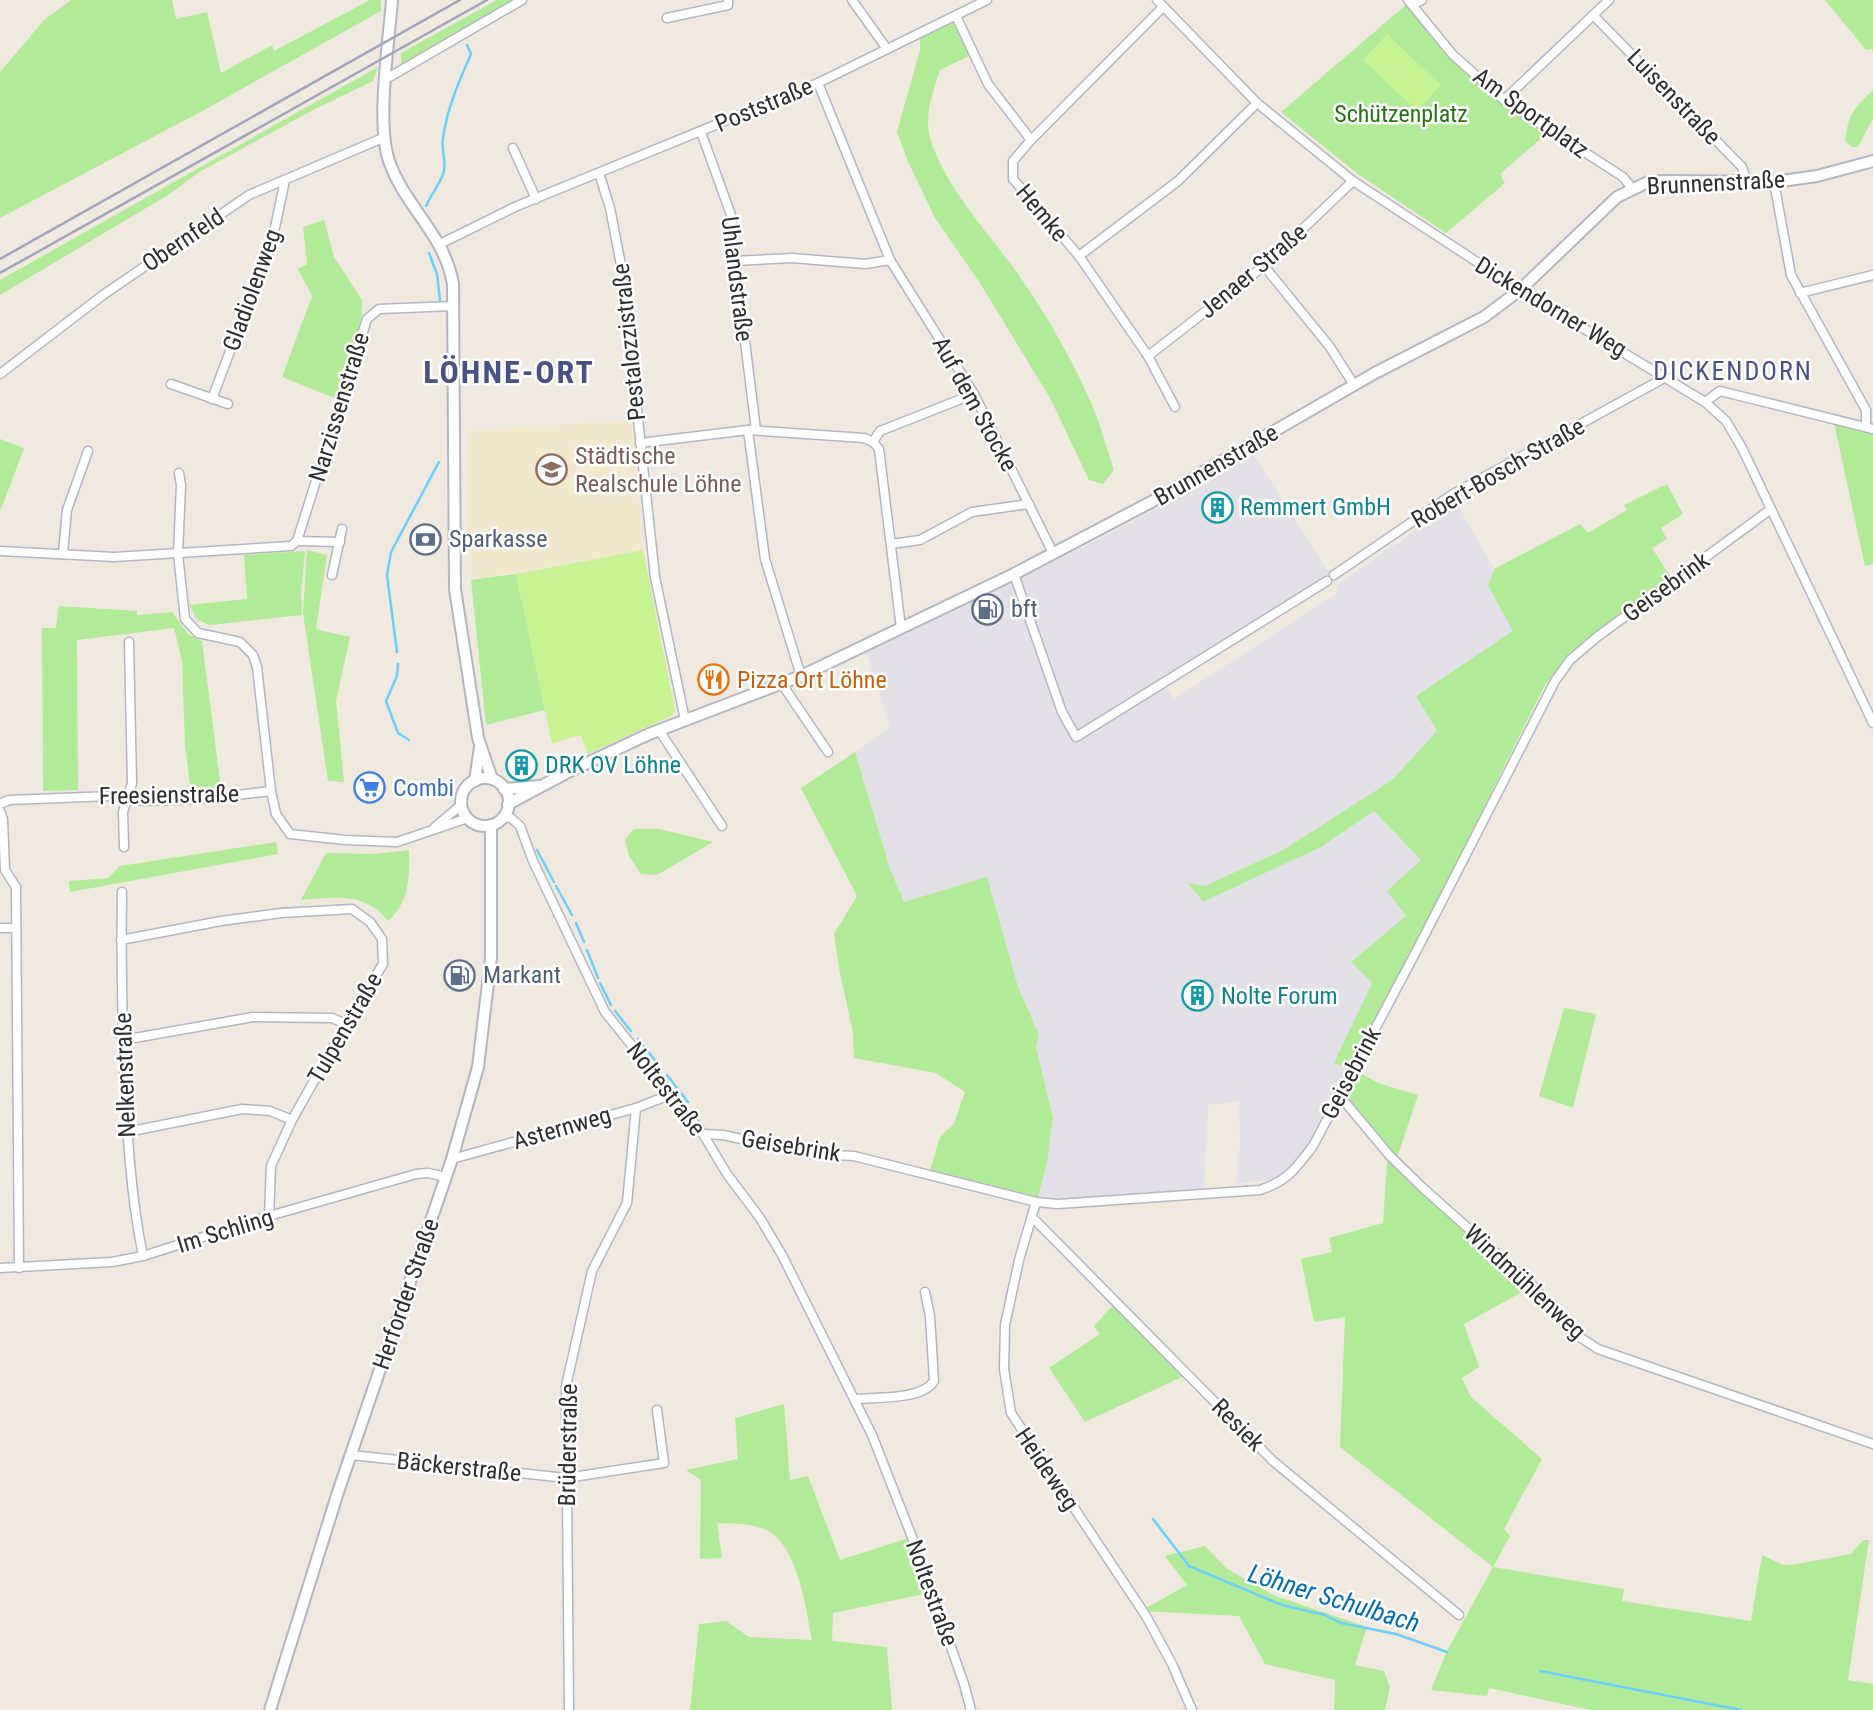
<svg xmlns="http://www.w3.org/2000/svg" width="1873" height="1710" viewBox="0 0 1873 1710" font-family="'Roboto Condensed',sans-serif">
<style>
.industrial{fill:#e3e0e8}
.education{fill:#f2e8ce}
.green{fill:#b1eb97}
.pitch{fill:#c7f392}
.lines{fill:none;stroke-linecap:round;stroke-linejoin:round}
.stream{stroke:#6acffa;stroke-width:2.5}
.street-casing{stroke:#b3b5c2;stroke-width:11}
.secondary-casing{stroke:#b3b5c2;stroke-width:14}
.street{stroke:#fff;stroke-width:8}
.secondary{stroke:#fff;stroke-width:10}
.rail{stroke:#a1a4ba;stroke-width:2.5}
.labels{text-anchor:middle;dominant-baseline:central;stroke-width:5;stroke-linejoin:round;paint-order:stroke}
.street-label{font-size:24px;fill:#2e2e2e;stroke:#fff}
.park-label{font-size:24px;fill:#257414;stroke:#fff}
.education-label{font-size:24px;fill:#785e54;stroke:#fff;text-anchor:start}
.culture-label{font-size:24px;fill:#0d838f;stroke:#fff;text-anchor:start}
.service-label{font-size:24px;fill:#4e5e75;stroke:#fff;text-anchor:start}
.food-label{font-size:24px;fill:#c56008;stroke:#fff;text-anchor:start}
.shop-label{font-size:24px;fill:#366cbe;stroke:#fff;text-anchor:start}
.neighbourhood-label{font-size:26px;letter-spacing:2px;fill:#485184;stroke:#fff}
.water-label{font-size:26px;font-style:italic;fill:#006daf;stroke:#fff}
.district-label{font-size:32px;font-weight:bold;letter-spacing:2px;fill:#485184;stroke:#fff}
</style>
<rect width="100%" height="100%" fill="#f0e9df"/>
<!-- industrial -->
<path class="industrial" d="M1253,454L1330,574L1162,678L1174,699L1339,592L1336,586L1456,502L1494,569L1488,586L1514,631L1416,696L1437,731L1392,780L1285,849L1205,886L1188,884L1203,902L1321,847L1374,811L1421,860L1406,916L1334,1063L1353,1070L1312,1144L1290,1173L1275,1183L1260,1181L1236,1183L1240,1143L1239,1101L1208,1105L1204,1188L1069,1199L1038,1197L1047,1163L1053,1118L1036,1046L1039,1035L1018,987L987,878L904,902L890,869L855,752L890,728L866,651L1120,529Z"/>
<!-- education -->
<path class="education" d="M632,420L643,550L471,580L468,521L469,431Z"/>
<!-- green -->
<g class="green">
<path d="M71,0H172L176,19L207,12L221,73L272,45L274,51L370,0H381V11L206,109L0,218V72L44,20Z"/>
<path d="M497,0H513L401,65V53Z"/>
<path d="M1825,0H1873V51L1871,49L1866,50Z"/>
<path d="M1407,4L1450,58L1501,103L1546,134L1500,174L1505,183L1446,233L1358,174L1281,112Z"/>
<path d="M955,22L971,55L940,70C933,92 924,115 930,138C947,192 991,234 1022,280C1049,319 1073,361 1092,405C1101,426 1107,449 1114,470L1103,484L1089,480L1050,398L980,283L935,218L909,164L897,132L920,50V39Z"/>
<path d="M378,67L373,81L313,110L201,171L168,195L0,295V280Z"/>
<path d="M1873,90V118L1858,147H1852L1845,141C1848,114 1854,108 1873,90Z"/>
<path d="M324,220L334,257L362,300V315L337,399L282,377L312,296L298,269L307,264L303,227Z"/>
<path d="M1834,423L1873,433V564L1865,566Z"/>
<path d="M0,439L24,448L0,512Z"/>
<path d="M1667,484L1683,514L1661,528L1667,539L1652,548L1672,579L1641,600L1565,659L1545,685L1353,1069L1378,1083L1418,1095L1395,1164L1529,1288L1464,1324L1479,1367L1462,1378L1471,1397L1542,1459L1504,1529L1510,1536L1493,1567L1624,1589L1622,1601L1751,1621L1762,1555L1783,1565H1791L1851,1554L1863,1540H1869L1848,1680L1873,1684V1710H1591L1489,1688L1487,1696L1431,1690L1447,1651L1493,1567L1340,1447L1345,1317L1314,1322L1301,1259L1332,1252L1329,1238L1383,1223L1388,1149L1339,1097L1352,1070L1334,1063L1372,983L1351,962L1406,916L1387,891L1421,860L1374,811L1321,847L1203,902L1188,883L1205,886L1285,849L1392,780L1437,731L1416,696L1513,631L1488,586L1494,569L1580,524L1588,533L1627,510L1624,505Z"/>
<path d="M307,550L327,555L316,629L350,637L336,701L344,782L328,781L303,613Z"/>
<path d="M305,551L301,594L302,615L209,625L197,619L189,605L247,599L244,555Z"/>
<path d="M516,574L545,710L486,725L471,580Z"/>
<path d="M59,606L137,611V615L172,612L188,634L202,641L221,789L191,792L185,745L182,661L174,628L77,640L78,790L43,791L42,628H56Z"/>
<path d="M855,752L890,869L904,902L987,877L1018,987L1039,1035L1036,1047L1053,1118L1047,1163L1038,1197L930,1170L940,1137L954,1124L965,1092L936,1073L854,1058L853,1033L839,968L834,934L857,896L801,788Z"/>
<path d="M634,829H659L713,842L657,875L641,874L629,856L625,839Z"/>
<path d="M276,842L278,854L70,892L69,881L108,878L120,866Z"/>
<path d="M409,850C410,875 409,904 388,921C364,891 335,898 301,900L326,853L375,854Z"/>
<path d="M1564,1008L1596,1014L1573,1108L1539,1096Z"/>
<path d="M1113,1305L1184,1376L1085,1422L1049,1368L1100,1334L1094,1326Z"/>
<path d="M784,1404L790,1480L808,1476L840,1560L909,1538L929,1593L833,1613L832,1641L887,1647L892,1710H690L699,1624L726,1621L749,1637L812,1640C806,1608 798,1545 766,1530C751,1523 734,1524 717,1523L722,1558L700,1559L701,1480L686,1470L738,1459L735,1418Z"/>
<path d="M1205,1546L1226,1568L1273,1595L1367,1627L1355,1665L1384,1671L1390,1687L1385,1710H1334L1335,1680L1265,1664L1239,1616L1141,1611L1187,1585L1165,1556Z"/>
</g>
<!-- pitch -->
<g class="pitch">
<path d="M1387,34L1441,85L1417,111L1363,60Z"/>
<path d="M643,550L675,710L671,716L588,754L581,735L552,743L516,574Z"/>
</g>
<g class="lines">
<!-- stream -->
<g class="stream">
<path d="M426,206C431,194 441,183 444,171C446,160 441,150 443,138C447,109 459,81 471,54L467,45"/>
<path d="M429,253L437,274L440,301"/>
<path d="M397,652L387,575L391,552L439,462"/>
<path d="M398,664L397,676L386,701L398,733L409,740"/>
<path d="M537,850L554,882"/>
<path d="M556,886L560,893"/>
<path d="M561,895L572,915"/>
<path d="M576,923L584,942"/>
<path d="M587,950L598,978"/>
<path d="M600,983L611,1005"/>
<path d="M615,1011L631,1031"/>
<path d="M638,1039L659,1065"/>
<path d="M667,1075L688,1102"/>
<path d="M1153,1519L1189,1566L1282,1605L1325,1615L1341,1623L1396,1634L1447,1652"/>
<path d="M1540,1671L1741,1710"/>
</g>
<defs>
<g id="street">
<path d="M852,0L887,49"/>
<path d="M1157,0L1257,103L1353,181L1520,290L1705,402L1726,421L1742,448L1873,723"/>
<path d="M1408,0L1453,55L1504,100L1623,177L1632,188"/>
<path d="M1412,5L1422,0"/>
<path d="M1163,7L1031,140L1013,161V179L1079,256L1148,356L1175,407"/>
<path d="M1593,15L1742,167L1747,182"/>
<path d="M956,16L988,84L1031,140"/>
<path d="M667,18L728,5V0"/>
<path d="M386,79L522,0"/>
<path d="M818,83L890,260L974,394L1053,553"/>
<path d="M1504,100L1609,0"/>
<path d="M701,132L731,215L735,261L756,430"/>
<path d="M513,148L536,199"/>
<path d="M599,173L610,208L622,270L655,577L685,720"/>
<path d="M1774,182L1791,275L1866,410V427"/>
<path d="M440,244L517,206L818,83L987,0"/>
<path d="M1079,256L1178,181L1257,103"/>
<path d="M735,261L792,258L865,264L890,260"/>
<path d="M1264,266L1330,347L1354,385"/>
<path d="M1800,293L1873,275"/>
<path d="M1148,356L1264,266L1353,181"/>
<path d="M0,374L103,295L249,195L385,137"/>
<path d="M171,384L228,404"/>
<path d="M212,399L273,237L285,180"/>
<path d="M1705,402L1720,391L1873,429"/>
<path d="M748,430L765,559L801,676"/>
<path d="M873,442L880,431L974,394"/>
<path d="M640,443L748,430L864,438L873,442L879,449L901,628"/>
<path d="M179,473L181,485L178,554L185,619L198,633L240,642L253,655L257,667L271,791"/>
<path d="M297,541L340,542"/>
<path d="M891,544L920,540L972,512L1029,504"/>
<path d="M0,551L114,557L291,546L297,541L367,319L379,309L454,306"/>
<path d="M63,553L67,510L88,451"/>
<path d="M1014,574L1062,712L1076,737L1327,581"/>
<path d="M332,575L342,529"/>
<path d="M1334,575L1453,494L1666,377"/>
<path d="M782,684L828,752"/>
<path d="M659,730L722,826"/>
<path d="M0,804L9,800L112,796L144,801L202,799L271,791L276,814L290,834L345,840L397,842L468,818"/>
<path d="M0,811L3,820L5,870L16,887L19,1268"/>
<path d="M503,817L511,818L520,826L533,861L605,1012L703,1134L727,1174L760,1218L782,1255L872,1435L912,1537L964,1684L971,1710"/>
<path d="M435,827L461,805"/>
<path d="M124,847L123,812L132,783L129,642"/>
<path d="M122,892C121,949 122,1006 124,1064C127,1129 130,1193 143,1256"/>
<path d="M0,928H16"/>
<path d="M121,940L221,921L281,913L352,909L370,922L382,939L383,964L346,1024L292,1120L271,1166L269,1216"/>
<path d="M123,1040L253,1017L332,1018L346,1024"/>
<path d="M1339,1095L1390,1156L1423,1188L1534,1287L1572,1332L1598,1349L1873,1444"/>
<path d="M127,1132L242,1109L270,1111L292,1120"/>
<path d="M703,1134L723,1135L812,1154L854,1156L1036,1202L1058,1204L1260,1190C1288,1181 1296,1168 1313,1146L1419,946L1555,681L1570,660L1597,637L1771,509"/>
<path d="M452,1159L636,1108L672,1094"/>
<path d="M1036,1202L1019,1260L1005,1325L1004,1369L1011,1413L1146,1616L1172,1664L1192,1710"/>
<path d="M1033,1218L1273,1461L1459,1615"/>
<path d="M0,1268L112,1262L143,1256L269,1216L416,1174L428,1173L446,1177"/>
<path d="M856,1399C878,1397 922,1400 934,1381L930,1316L925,1292"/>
<path d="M351,1455L566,1478L664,1463L657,1410"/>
<path d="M569,1710L566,1386L592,1271L627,1203L636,1108"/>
</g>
<g id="secondary">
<path d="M392,0C389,42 376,122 389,161C405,207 445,235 453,284L455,589L478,738L492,779"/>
<circle cx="485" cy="802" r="24"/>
<path d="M475,781L480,747"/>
<path d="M504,789L539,786"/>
<path d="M508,804L566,773L649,734L801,676L1014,574L1151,502L1375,373L1484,317L1520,290L1617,197L1648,182L1664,181L1774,182L1817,176L1873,161"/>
<path d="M270,1710L338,1492L452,1159L478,1067L491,958V825"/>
</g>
</defs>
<!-- street casing -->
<use href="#street" class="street-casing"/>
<!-- secondary casing -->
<use href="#secondary" class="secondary-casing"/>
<!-- street -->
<use href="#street" class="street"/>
<!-- secondary -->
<use href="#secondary" class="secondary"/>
<!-- rail -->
<g class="rail">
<path d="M0,259L460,0"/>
<path d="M0,273L487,0"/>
</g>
</g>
<!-- icons -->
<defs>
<symbol id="school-ring" viewBox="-11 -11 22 22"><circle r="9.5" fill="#fff" stroke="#8d6e63" stroke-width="1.5"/><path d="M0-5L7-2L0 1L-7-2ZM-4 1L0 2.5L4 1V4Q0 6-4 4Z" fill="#8d6e63"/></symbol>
<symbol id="building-ring" viewBox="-11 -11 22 22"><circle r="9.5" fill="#fff" stroke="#0f9aa8" stroke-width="1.5"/><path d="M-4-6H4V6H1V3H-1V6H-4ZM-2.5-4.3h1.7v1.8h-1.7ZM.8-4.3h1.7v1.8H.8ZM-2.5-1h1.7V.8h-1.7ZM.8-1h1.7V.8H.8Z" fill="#0f9aa8"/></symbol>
<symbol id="bank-ring" viewBox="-11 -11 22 22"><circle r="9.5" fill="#fff" stroke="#5c6f8a" stroke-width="1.5"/><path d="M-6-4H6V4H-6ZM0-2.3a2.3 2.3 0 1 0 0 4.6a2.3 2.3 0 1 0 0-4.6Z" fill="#5c6f8a"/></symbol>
<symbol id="fuel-ring" viewBox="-11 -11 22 22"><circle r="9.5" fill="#fff" stroke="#5c6f8a" stroke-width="1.5"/><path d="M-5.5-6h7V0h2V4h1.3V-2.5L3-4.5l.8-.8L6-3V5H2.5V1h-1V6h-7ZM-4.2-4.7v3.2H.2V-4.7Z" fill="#5c6f8a"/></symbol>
<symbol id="restaurant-ring" viewBox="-11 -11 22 22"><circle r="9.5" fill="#fff" stroke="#e8710a" stroke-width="1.5"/><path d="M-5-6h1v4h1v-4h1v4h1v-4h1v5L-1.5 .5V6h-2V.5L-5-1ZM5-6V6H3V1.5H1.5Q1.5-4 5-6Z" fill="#e8710a"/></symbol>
<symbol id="supermarket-ring" viewBox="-11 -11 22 22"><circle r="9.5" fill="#fff" stroke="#3f7fe0" stroke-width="1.5"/><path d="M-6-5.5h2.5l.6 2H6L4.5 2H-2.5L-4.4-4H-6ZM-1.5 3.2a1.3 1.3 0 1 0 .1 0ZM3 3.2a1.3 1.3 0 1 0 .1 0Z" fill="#3f7fe0"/></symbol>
</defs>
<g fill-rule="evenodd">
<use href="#school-ring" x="534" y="452" width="35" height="35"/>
<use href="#building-ring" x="1200" y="490" width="35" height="35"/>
<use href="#bank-ring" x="408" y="522" width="35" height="35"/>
<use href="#fuel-ring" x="970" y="592" width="35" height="35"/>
<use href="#restaurant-ring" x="696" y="662" width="35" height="35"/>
<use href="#building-ring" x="504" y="748" width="35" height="35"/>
<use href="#supermarket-ring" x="352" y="770" width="35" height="35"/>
<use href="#fuel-ring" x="442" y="958" width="35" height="35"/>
<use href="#building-ring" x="1180" y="978" width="35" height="35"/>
</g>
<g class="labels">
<!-- street labels -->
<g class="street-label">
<text transform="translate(1674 97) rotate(46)">Luisenstraße</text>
<text transform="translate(764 105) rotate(-23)">Poststraße</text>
<text transform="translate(1531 113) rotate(36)">Am Sportplatz</text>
<text transform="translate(1716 183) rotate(-3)">Brunnenstraße</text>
<text transform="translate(1042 213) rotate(50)">Hemke</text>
<text transform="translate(183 240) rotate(-34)">Obernfeld</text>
<text transform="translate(1253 271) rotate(-40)">Jenaer Straße</text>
<text transform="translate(737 279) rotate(83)">Uhlandstraße</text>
<text transform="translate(252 290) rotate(-70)">Gladiolenweg</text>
<text transform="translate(1551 307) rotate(31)">Dickendorner Weg</text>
<text transform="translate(629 342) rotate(-96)">Pestalozzistraße</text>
<text transform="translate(975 404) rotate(61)">Auf dem Stocke</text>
<text transform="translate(339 407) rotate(-73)">Narzissenstraße</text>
<text transform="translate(1216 465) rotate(-30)">Brunnenstraße</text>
<text transform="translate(1498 473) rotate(-30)">Robert-Bosch-Straße</text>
<text transform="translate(1666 587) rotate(-36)">Geisebrink</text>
<text transform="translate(169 795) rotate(-1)">Freesienstraße</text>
<text transform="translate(345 1028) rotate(-60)">Tulpenstraße</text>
<text transform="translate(1351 1073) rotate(-62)">Geisebrink</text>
<text transform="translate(125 1075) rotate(-92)">Nelkenstraße</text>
<text transform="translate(666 1089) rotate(52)">Noltestraße</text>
<text transform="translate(562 1128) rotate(-16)">Asternweg</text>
<text transform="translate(791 1146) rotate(9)">Geisebrink</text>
<text transform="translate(225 1231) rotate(-17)">Im Schling</text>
<text transform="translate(1525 1282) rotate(43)">Windmühlenweg</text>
<text transform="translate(406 1294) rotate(-71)">Herforder Straße</text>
<text transform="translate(1238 1425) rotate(45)">Resiek</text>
<text transform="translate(568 1445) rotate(-89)">Brüderstraße</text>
<text transform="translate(459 1467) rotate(6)">Bäckerstraße</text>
<text transform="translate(1047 1469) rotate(56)">Heideweg</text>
<text transform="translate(932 1593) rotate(70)">Noltestraße</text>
</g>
<!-- park labels -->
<g class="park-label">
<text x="1401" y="114">Schützenplatz</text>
</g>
<!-- education labels -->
<g class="education-label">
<text x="575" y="456">Städtische<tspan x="575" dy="28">Realschule Löhne</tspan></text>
</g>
<!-- culture labels -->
<g class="culture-label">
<text x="1240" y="507">Remmert GmbH</text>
<text x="545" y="765">DRK OV Löhne</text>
<text x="1221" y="996">Nolte Forum</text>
</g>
<!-- service labels -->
<g class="service-label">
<text x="449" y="539">Sparkasse</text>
<text x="1011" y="609">bft</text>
<text x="483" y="975">Markant</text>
</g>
<!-- food labels -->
<g class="food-label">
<text x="737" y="680">Pizza Ort Löhne</text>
</g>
<!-- shop labels -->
<g class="shop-label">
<text x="393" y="788">Combi</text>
</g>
<!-- neighbourhood labels -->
<g class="neighbourhood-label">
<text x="1733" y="371">DICKENDORN</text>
</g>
<!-- water labels -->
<g class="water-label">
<text transform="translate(1334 1598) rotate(17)">Löhner Schulbach</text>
</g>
<!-- district labels -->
<g class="district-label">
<text x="509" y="372">LÖHNE-ORT</text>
</g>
</g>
</svg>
